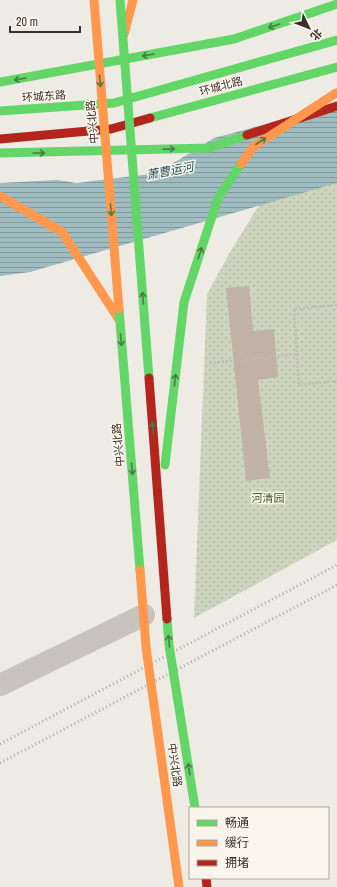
<svg xmlns="http://www.w3.org/2000/svg" width="337" height="887" viewBox="0 0 337 887" font-family="'Archivo Narrow','Noto Sans SC',sans-serif">
<style>
.grass{fill:url(#grass-dots)}
.water{fill:url(#water-rules)}
.building{fill:#c2b1a5}
.lines{fill:none;stroke-linecap:round;stroke-linejoin:round}
.path{stroke:#c1bbb4;stroke-width:2.5;stroke-dasharray:2 2;stroke-linecap:butt}
.street{stroke:#c8c3bc;stroke-width:22}
.fast{stroke:#63d668;stroke-width:9}
.slow{stroke:#ff974d;stroke-width:9}
.jam{stroke:#b3261e;stroke-width:9}
.rail{stroke:#b0aba6;stroke-width:3;stroke-dasharray:1 3;stroke-linecap:butt}
.fast-bridge{stroke:#63d668;stroke-width:9}
.slow-bridge{stroke:#ff974d;stroke-width:9}
.jam-bridge{stroke:#b3261e;stroke-width:9}
.oneway{stroke:#4c7b46}
.labels{text-anchor:middle;dominant-baseline:central;stroke-width:3;stroke-linejoin:round;paint-order:stroke}
.street-label{font-size:11px;fill:#39302a;stroke:#faf5eb}
.park-label{font-size:11px;fill:#44582d;stroke:#faf5eb}
.water-label{font-size:12px;font-style:italic;fill:#1e515b;stroke:#faf5eb}
</style>
<defs>
<pattern id="grass-dots" width="8" height="8" patternUnits="userSpaceOnUse"><rect width="8" height="8" fill="#ced5be"/><path d="M2 2h.1M6 6h.1" fill="none" stroke="#b2b7a3" stroke-width="1.8" stroke-linecap="round"/></pattern>
<pattern id="water-rules" width="6" height="5" patternUnits="userSpaceOnUse"><rect width="6" height="5" fill="#9fbdc0"/><path d="M0 2.5h6" fill="none" stroke="#839a9c"/></pattern>
</defs>
<rect width="100%" height="100%" fill="#eeebe4"/>
<!-- grass -->
<path class="grass" d="M337,160V540L194,618L207,294L229,254L275,179Z"/>
<!-- water -->
<path class="water" d="M337,105V183L30,272L0,276V183L57,180L77,183L150,174L167,167L214,138Z"/>
<!-- building -->
<path class="building" d="M249,286L253,331L274,329L278,377L258,380L270,478L246,481L226,288Z"/>
<g class="lines">
<!-- path -->
<g class="path">
<path d="M337,305L294,309L299,385L337,381"/>
<path d="M210,363L296,354"/>
</g>
<!-- street -->
<path class="street" d="M0,685L144,615"/>
<!-- fast -->
<g class="fast">
<path d="M0,82L234,39L337,4"/>
<path d="M0,111L114,103L337,40"/>
<path d="M150,118L337,67"/>
<path d="M0,153L209,148L247,135"/>
</g>
<!-- slow -->
<g class="slow">
<path d="M124,34L133,0"/>
<path d="M0,196L62,232L120,321"/>
</g>
<!-- jam -->
<g class="jam">
<path d="M247,135L337,106"/>
<path d="M0,139L111,129L150,118"/>
<path d="M206,878L207,887"/>
</g>
<!-- rail -->
<g class="rail">
<path d="M0,744L337,565"/>
<path d="M0,763L337,585"/>
</g>
<!-- fast-bridge -->
<g class="fast-bridge">
<path d="M120,0L149,378"/>
<path d="M119,309L140,570"/>
<path d="M165,465L184,302L218,198L241,164"/>
<path d="M167,619L169,645L195,808"/>
</g>
<!-- slow-bridge -->
<g class="slow-bridge">
<path d="M94,0L119,309"/>
<path d="M241,164L253,147L336,93"/>
<path d="M140,570L146,647L179,887"/>
</g>
<!-- jam-bridge -->
<path class="jam-bridge" d="M149,378L167,619"/>
</g>
<!-- one-way arrows -->
<defs><path id="oneway-shaft" d="M-6 0H5M1.5-3L5.5 0L1.5 3" fill="none" stroke-width="1.6" stroke-linecap="round" stroke-linejoin="round"/></defs>
<g class="oneway">
<use href="#oneway-shaft" transform="translate(274 26) rotate(161)"/>
<use href="#oneway-shaft" transform="translate(148 55) rotate(170)"/>
<use href="#oneway-shaft" transform="translate(20 79) rotate(170)"/>
<use href="#oneway-shaft" transform="translate(100 81) rotate(85)"/>
<use href="#oneway-shaft" transform="translate(261 141) rotate(-33)"/>
<use href="#oneway-shaft" transform="translate(169 149) rotate(-2)"/>
<use href="#oneway-shaft" transform="translate(39 153)"/>
<use href="#oneway-shaft" transform="translate(111 210) rotate(85)"/>
<use href="#oneway-shaft" transform="translate(200 253) rotate(-72)"/>
<use href="#oneway-shaft" transform="translate(143 298) rotate(-94)"/>
<use href="#oneway-shaft" transform="translate(121 340) rotate(85)"/>
<use href="#oneway-shaft" transform="translate(175 380) rotate(-84)"/>
<use href="#oneway-shaft" transform="translate(153 428) rotate(-94)"/>
<use href="#oneway-shaft" transform="translate(132 469) rotate(85)"/>
<use href="#oneway-shaft" transform="translate(169 641) rotate(-95)"/>
<use href="#oneway-shaft" transform="translate(189 769) rotate(-99)"/>
</g>
<g class="labels">
<!-- street labels -->
<g class="street-label">
<text transform="translate(221 86) rotate(-15)">环城北路</text>
<text transform="translate(44 96) rotate(-4)">环城东路</text>
<text transform="translate(92 122) rotate(-95)">中兴北路</text>
<text transform="translate(118 445) rotate(-95)">中兴北路</text>
<text transform="translate(175 765) rotate(82)">中兴北路</text>
</g>
<!-- park labels -->
<g class="park-label">
<text x="268" y="498">河清园</text>
</g>
<!-- water labels -->
<g class="water-label">
<text transform="translate(170 171) rotate(-11)">萧曹运河</text>
</g>
</g>
<!-- legend -->
<rect x="189" y="807" width="140" height="72" fill="#faf5eb" stroke="#ada69e"/>
<rect x="197" y="820" width="20" height="6" fill="#63d668" stroke="#ada69e"/>
<text x="225" y="827" font-size="12" fill="#39302a">畅通</text>
<rect x="197" y="840" width="20" height="6" fill="#ff974d" stroke="#ada69e"/>
<text x="225" y="847" font-size="12" fill="#39302a">缓行</text>
<rect x="197" y="860" width="20" height="6" fill="#b3261e" stroke="#ada69e"/>
<text x="225" y="867" font-size="12" fill="#39302a">拥堵</text>
<!-- north arrow -->
<g transform="translate(309 28) rotate(133)" stroke="#faf5eb" stroke-width="3" paint-order="stroke">
<path d="M0-3L7 15L0 10L-7 15Z" fill="#39302a"/>
<text y="-6" font-size="11" font-weight="bold" text-anchor="middle" fill="#39302a">北</text>
</g>
<!-- scale -->
<path d="M10 26v6h70v-6" fill="none" stroke="#39302a" stroke-width="2"/>
<text x="16" y="26" font-size="12" fill="#39302a" stroke="#faf5eb" stroke-width="3" paint-order="stroke">20 m</text>
</svg>
